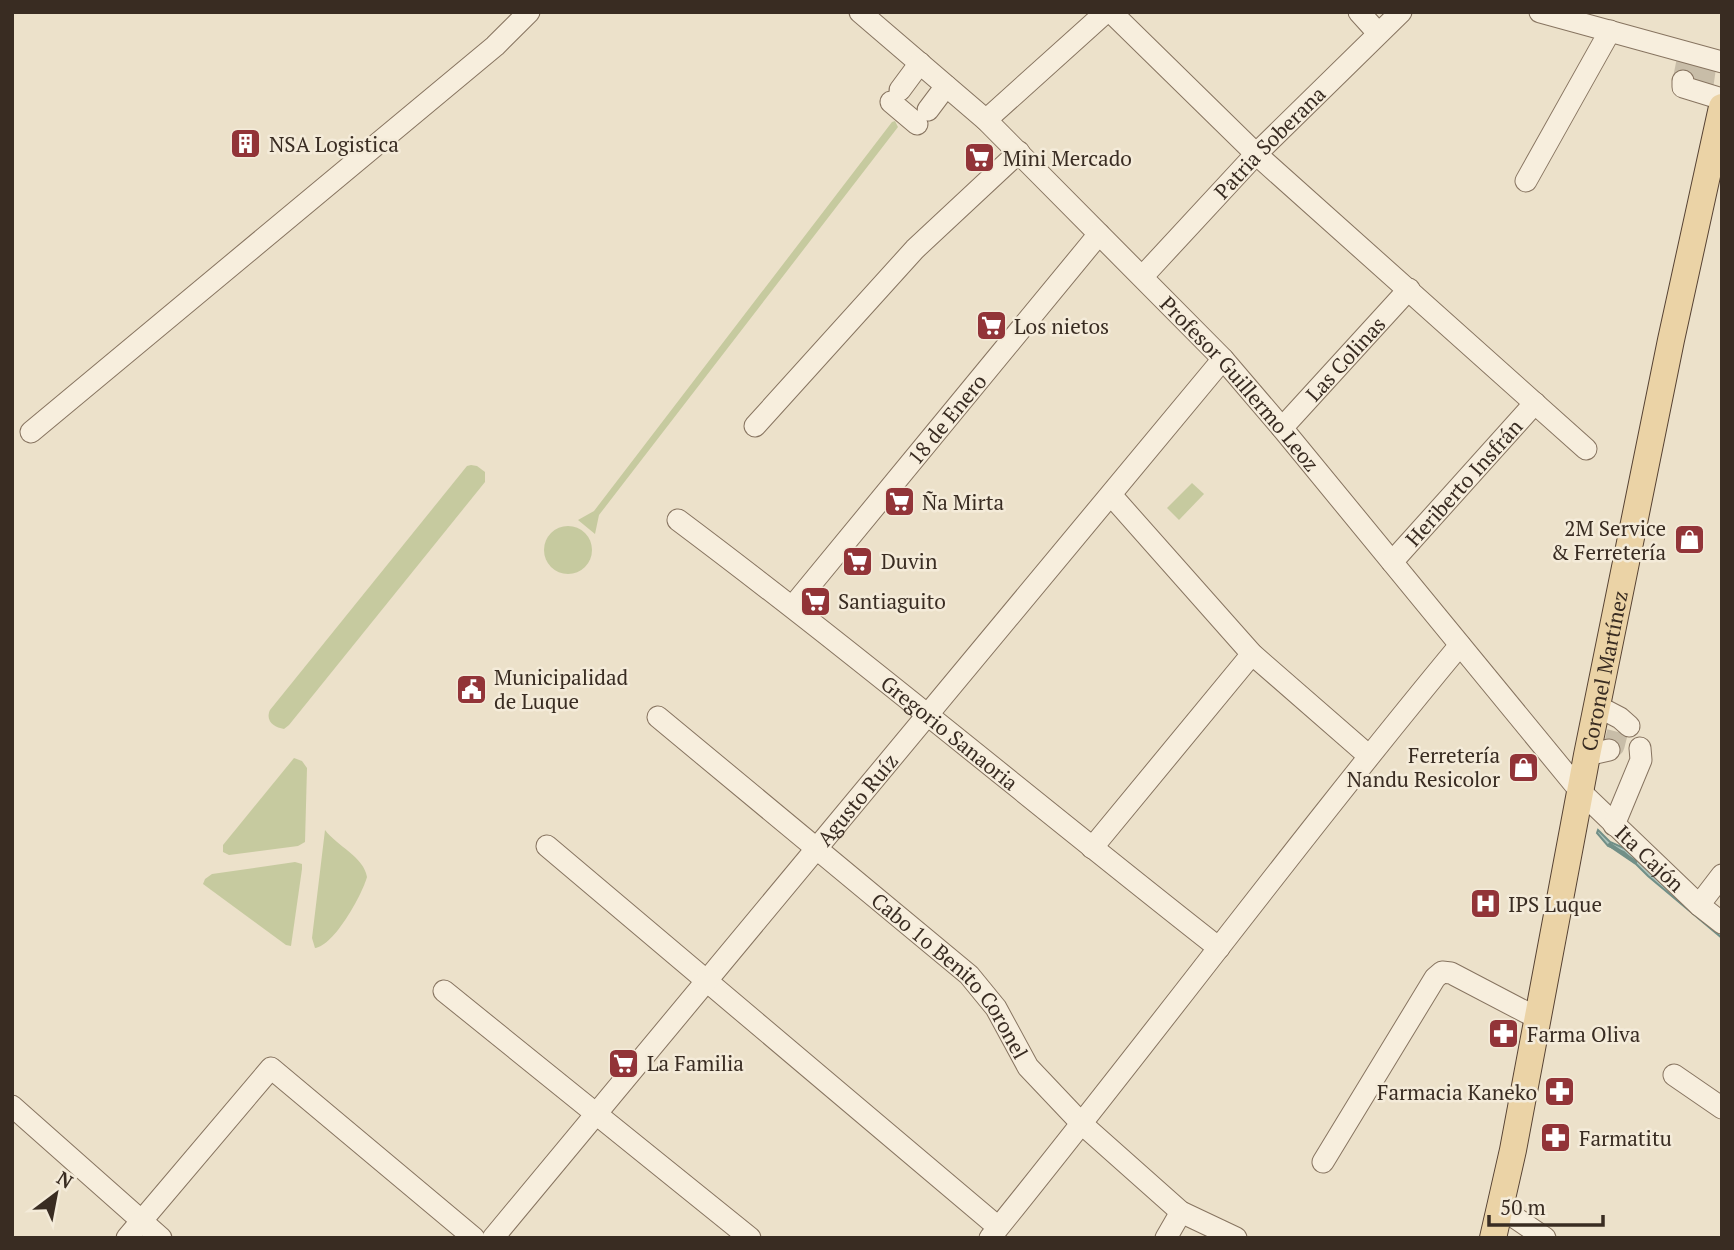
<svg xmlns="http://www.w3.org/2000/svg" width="1734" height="1250" viewBox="0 0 1734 1250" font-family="'PT Serif',serif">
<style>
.green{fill:#c6ca9f}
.water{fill:#aac1b9;stroke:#718f87;stroke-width:2}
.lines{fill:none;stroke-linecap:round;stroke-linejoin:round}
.stream{stroke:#718f87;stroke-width:4.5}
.minor-tunnel{stroke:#c8bda8;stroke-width:21;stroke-dasharray:21 10;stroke-linecap:butt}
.minor-casing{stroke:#877460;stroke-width:23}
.major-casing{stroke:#564233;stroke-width:28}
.minor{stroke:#f7eedd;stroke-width:21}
.major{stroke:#ebd3a6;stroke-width:26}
.labels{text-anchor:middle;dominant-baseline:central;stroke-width:5;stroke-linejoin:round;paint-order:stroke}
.street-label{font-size:21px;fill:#392c22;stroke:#f4ebd9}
.poi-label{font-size:21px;fill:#392c22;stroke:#f4ebd9;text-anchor:start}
</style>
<rect width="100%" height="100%" fill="#ece1ca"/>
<!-- green -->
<g class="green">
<path d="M895,121L898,127L599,515L595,534L578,520L594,511L892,122Z"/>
<path d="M471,465L477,466L485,472V482L289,725L284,729C274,727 265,721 270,710L467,466Z"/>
<path d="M1192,483L1204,494L1179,520L1167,508Z"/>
<circle cx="568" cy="550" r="24"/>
<path d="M294,758L302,761L307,768L305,842L298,846L229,855L223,852V845Z"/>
<path d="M325,830C337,846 364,857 367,877C362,895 334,946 315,948L312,938Z"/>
<path d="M295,862L302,864V869L291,946L286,945L203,884L205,879L212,874Z"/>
</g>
<!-- water -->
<path class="water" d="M1598,830L1610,842L1624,848L1722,934V938L1648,876L1624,852L1608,846L1597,833Z"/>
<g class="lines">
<!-- stream -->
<path class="stream" d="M1610,845L1635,862"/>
<!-- minor-tunnel -->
<g class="minor-tunnel">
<path d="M1683,81L1687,61"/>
<path d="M1703,85L1706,64"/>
<path d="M1609,750L1614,746L1618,730"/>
</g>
<defs>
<g id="minor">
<path id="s1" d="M860,12L986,120L1223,359L1282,428L1580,791L1699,905L1722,923"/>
<path d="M1111,12L1256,154L1586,449"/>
<path d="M1359,12L1378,33"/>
<path d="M1540,12L1722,62"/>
<path d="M1683,81V87L1722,99"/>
<path d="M900,90L920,63"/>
<path d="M891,102L917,124"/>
<path d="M928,110L946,86"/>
<path d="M986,120L1106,12"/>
<path d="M1526,181L1610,31"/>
<path id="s2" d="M1143,276L1256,154L1401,12"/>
<path d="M755,426L915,249L1019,152"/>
<path id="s3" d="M1282,428L1409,289"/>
<path d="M31,432L495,46L529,12"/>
<path d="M1111,495L1252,654L1369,756"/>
<path id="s4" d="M678,520C862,658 1038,806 1219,948"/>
<path id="s5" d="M1392,562L1535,403"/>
<path id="s6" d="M793,606L1099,234"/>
<path d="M1597,706L1620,718L1629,726"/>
<path id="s7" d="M658,717L969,975L996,1008L1028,1067L1082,1124L1181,1212L1236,1238"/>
<path d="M1587,755L1609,750"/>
<path d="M1614,825L1641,760L1640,748"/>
<path d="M547,846L998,1227"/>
<path d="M1092,848L1252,654"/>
<path d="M1699,905L1722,875"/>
<path d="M444,991L750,1238"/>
<path d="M1674,1075L1722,1108"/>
<path d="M12,1106L161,1238"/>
<path d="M1323,1162L1435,978L1442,972L1451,973L1537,1018"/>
<path d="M1501,1208L1545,1238"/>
<path d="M127,1238L271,1068L474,1238"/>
<path id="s8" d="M493,1238L1223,359"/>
<path d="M990,1238C1149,1042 1299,839 1460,645"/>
<path d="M1166,1238L1181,1212"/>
</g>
<g id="major">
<path id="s9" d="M1493,1238L1513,1150L1587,755L1671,340L1722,107"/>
</g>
</defs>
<!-- minor casing -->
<use href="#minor" class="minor-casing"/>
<!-- major casing -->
<use href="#major" class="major-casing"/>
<!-- minor -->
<use href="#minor" class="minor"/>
<!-- major -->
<use href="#major" class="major"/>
</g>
<!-- icons -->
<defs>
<symbol id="building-square" viewBox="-11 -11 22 22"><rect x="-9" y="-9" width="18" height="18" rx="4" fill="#923438" stroke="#f4ebd9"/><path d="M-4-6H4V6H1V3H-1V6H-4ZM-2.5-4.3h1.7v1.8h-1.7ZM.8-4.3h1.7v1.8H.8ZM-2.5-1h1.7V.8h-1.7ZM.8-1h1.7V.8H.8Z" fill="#fff"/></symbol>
<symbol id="supermarket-square" viewBox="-11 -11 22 22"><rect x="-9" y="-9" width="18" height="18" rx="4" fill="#923438" stroke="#f4ebd9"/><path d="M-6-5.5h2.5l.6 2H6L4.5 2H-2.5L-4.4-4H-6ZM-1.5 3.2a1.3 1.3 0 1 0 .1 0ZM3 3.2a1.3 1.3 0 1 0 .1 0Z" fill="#fff"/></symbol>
<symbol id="shop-square" viewBox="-11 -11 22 22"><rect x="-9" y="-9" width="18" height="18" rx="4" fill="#923438" stroke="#f4ebd9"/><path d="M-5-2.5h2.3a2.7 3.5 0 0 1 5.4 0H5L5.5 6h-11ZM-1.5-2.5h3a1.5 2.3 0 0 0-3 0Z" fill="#fff"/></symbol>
<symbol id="civic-square" viewBox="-11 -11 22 22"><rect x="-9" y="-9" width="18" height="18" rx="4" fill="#923438" stroke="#f4ebd9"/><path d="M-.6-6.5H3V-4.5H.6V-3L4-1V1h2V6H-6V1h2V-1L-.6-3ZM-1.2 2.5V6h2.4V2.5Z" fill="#fff"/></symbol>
<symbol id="hospital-square" viewBox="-11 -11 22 22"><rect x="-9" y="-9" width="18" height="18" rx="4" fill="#923438" stroke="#f4ebd9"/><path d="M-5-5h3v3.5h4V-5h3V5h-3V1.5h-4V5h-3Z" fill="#fff"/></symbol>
<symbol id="pharmacy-square" viewBox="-11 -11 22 22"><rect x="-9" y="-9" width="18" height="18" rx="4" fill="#923438" stroke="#f4ebd9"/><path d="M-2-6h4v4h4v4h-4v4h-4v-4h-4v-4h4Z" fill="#fff"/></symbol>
</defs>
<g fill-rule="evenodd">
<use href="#building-square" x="228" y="126" width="35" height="35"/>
<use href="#supermarket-square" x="962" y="140" width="35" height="35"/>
<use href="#supermarket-square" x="974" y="308" width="35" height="35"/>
<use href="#supermarket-square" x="882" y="484" width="35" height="35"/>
<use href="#shop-square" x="1672" y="522" width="35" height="35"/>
<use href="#supermarket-square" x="840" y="544" width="35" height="35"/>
<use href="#supermarket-square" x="798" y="584" width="35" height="35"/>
<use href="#civic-square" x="454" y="672" width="35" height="35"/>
<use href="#shop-square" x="1506" y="750" width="35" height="35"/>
<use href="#hospital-square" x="1468" y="886" width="35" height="35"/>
<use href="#pharmacy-square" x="1486" y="1016" width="35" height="35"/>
<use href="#supermarket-square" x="606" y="1046" width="35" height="35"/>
<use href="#pharmacy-square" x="1542" y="1074" width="35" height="35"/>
<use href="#pharmacy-square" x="1538" y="1120" width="35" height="35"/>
</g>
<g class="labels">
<!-- street labels -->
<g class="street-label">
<text stroke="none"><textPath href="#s2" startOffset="184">Patria Soberana</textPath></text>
<text stroke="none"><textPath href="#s3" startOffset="94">Las Colinas</textPath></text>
<text stroke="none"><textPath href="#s1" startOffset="532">Profesor Guillermo Leoz</textPath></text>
<text stroke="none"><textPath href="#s6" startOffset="242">18 de Enero</textPath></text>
<text stroke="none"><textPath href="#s5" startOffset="107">Heriberto Insfrán</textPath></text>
<text stroke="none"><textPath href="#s9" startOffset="578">Coronel Martínez</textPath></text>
<text stroke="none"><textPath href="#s4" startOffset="345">Gregorio Sanaoria</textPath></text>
<text stroke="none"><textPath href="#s8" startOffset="570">Agusto Ruíz</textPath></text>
<text stroke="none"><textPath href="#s1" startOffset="1160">Ita Cajón</textPath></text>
<text stroke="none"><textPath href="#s7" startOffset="392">Cabo 1o Benito Coronel</textPath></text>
</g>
<!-- poi labels -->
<g class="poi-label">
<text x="269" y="144">NSA Logistica</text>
<text x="1003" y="158">Mini Mercado</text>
<text x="1014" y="326">Los nietos</text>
<text x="922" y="502">Ña Mirta</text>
<text x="1666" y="528" text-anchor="end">2M Service<tspan x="1666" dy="24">&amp; Ferretería</tspan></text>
<text x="881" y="561">Duvin</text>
<text x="838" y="601">Santiaguito</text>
<text x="494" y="677">Municipalidad<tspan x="494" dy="24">de Luque</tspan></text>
<text x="1500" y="755" text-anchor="end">Ferretería<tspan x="1500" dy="24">Nandu Resicolor</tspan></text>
<text x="1508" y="904">IPS Luque</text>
<text x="1527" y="1034">Farma Oliva</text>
<text x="647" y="1063">La Familia</text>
<text x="1537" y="1092" text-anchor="end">Farmacia Kaneko</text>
<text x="1579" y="1138">Farmatitu</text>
</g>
</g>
<!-- border -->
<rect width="1734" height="1250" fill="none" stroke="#392c22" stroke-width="28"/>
<!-- north arrow -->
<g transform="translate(56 1194) rotate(32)" stroke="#f4ebd9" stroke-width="5" paint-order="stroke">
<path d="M0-5L12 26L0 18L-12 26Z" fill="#392c22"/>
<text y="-10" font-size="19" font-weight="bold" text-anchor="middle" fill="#392c22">N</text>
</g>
<!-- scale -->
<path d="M1489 1215v10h114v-10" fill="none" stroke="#392c22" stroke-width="3.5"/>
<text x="1500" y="1215" font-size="21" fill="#392c22" stroke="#f4ebd9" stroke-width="5" paint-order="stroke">50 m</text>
</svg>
